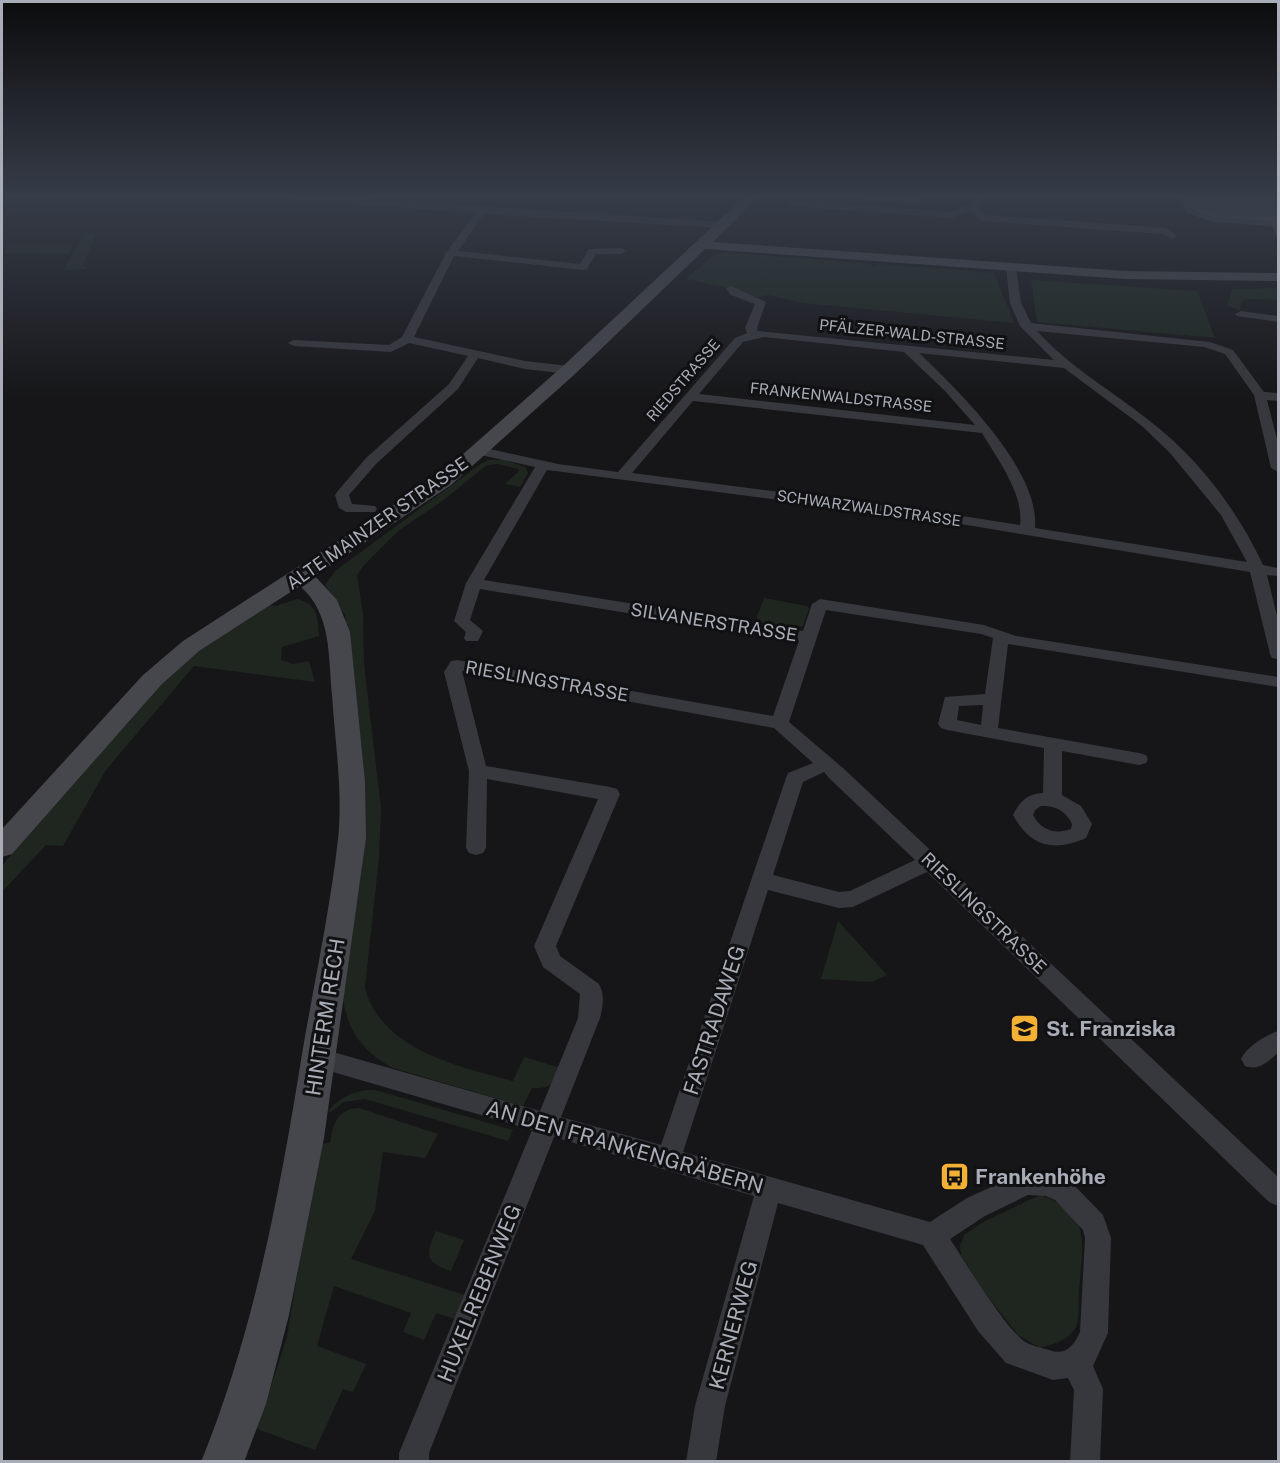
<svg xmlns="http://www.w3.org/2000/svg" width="1280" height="1463" viewBox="0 0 1280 1463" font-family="'Public Sans',sans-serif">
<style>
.green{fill:#1e261f}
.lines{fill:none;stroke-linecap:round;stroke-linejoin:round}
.street{fill:#37383d;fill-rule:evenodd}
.secondary{fill:#45474d;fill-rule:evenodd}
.wall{fill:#47494d}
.building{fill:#525359;stroke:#5f6168;stroke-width:1.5}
.labels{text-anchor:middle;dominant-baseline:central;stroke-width:6;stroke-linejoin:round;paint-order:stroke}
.far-street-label{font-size:15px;fill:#a8adb8;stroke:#111113}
.street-label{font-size:18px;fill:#a8adb8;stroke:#111113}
.near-street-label{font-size:21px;fill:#a8adb8;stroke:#111113}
.near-poi-label{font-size:21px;font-weight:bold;fill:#a8adb8;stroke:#111113;text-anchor:start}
</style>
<rect width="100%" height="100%" fill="#161618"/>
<!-- green -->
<g class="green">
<path d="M96,234L83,265L88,269L63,270L84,235Z"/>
<path d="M9,246H73L68,254L2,253Z"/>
<path d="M724,252L871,264V266H877L878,264L994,273L1014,323L803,303L768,295L756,298L732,289L686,279L714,255Z"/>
<path d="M1031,280L1197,291L1215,338L1037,322Z"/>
<path d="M1278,288V300L1246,299L1242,301L1240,310L1227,306L1232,289Z"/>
<path d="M489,460H504L525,467L528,473L520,487L505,484L519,471L518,469L498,464L487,465L441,502L398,531L364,565L357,575L363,614L364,664L381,808L379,858L365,987C379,1049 459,1067 513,1081L524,1057L564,1069C554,1084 550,1089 532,1088L523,1106L393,1068C361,1051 346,1029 342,992L361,876L365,807L345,615L325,585L335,571L482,463Z"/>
<path d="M764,598L807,606L809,609L803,626L796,629L755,622Z"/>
<path d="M297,599C318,604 318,618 319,636L282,647L281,660L293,664L309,661L315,682L194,666L106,770L63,846L46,845L2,892V866L78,774L179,663L270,605L276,606Z"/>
<path d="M838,921L887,975L872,982L821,979Z"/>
<path d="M373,1090L379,1091L513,1130L508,1141L365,1099L344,1102L331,1112L328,1111C340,1097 354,1090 373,1090Z"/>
<path d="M359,1108L438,1134L425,1158L383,1152L375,1211L351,1259L465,1295L455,1319L436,1313L424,1340L403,1332L411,1313L334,1286L317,1346L366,1364L353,1392L343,1389L315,1450L257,1429L287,1337L319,1144L330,1143C333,1124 337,1109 359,1108Z"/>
<path d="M1040,1195C1092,1212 1083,1244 1079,1290C1078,1300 1080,1319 1076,1327C1068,1341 1054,1344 1040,1348L1018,1335L984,1292L961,1255L960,1245L965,1234L985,1221Z"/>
<path d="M436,1231L464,1240L451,1271C425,1263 425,1254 436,1231Z"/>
</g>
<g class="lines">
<!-- street -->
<g class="street">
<path d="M281,196H322L722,222L727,225L722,228L484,214L458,251L580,264L589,249L621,248L626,251L621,254H596L587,269L583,270L454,256L414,337L525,361L569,366L575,370L569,374L525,369L478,358L458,389L376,464L349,495L352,504L375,506L377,509L375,512H346L339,508L335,495L337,492L366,458L449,384L468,356L409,343L391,352L294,346L288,343L294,340L389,345L402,337L446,253L475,213L286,199Z"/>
<path d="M973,196H983L978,208L987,215L1166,228L1177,236L1172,239L1163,234L983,221L970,211L952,218L791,206L786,203L791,200L951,212L971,204Z"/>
<path d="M1011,264L1016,267L1021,303L1031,323L1210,342L1233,350L1264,392L1278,393V401L1267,400L1278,443V472L1271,468L1254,395L1225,354L1204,347L1037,331C1069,367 1113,391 1151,422C1199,459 1238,511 1263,565L1278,568V576L1267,575L1278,620V659L1272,658L1270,654L1250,572L943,521L547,470L484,580L803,631L812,604L820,599L984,625L1016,636L1278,677V687L1008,644L998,728L1139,753L1146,755L1148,759L1146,763L1139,765L1062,751V795L1081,806L1092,824L1086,838C1054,852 1030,847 1013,815C1020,801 1027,794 1043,793L1044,748L947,730L941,728L938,724L945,697L985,694L993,638L981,634L826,610L789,722L843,768L1278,1177V1206L1269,1202L927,872L853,907L839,908L768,890L683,1152L930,1222L967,1198L1026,1171L1048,1172L1073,1184L1103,1215L1111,1238L1108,1333L1093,1366L1103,1389L1100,1462H1070L1074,1390L1068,1378L1053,1380L1006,1363L978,1331L923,1245L778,1203L725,1406L716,1462H686L695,1406L754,1196L554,1137L429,1453V1462H399V1453L532,1130L319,1068L311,1065L307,1058L311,1051L319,1048L540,1111L578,1018L580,994L543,967L534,946L598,799L487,779L486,848L483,853L476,855L469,853L466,848L469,771L444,672L451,661L457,660L773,716L799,641L480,589L470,620L483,631L478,641H466L464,638L466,632L454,621L466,583L535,467L476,454L474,451L481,447L558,464L618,472L735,338L747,333L745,328L755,304L731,295L726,289L731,286L766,302L757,328L758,331L1054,360L1020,326L1010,303L1006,267ZM764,337L904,352L945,391L975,425L699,394L743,342ZM919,353L1064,368L1142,426L1170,453L1221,515L1247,562L1035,528C1040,470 959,391 919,353ZM693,401L982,433C998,460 1024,494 1020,525L943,513L632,473ZM462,671L774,728L813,763L788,773L786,778L661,1145L561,1117L600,1018C603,1006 605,995 599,984L560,956L556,946L620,794L617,789L610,787L486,766ZM983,705L981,725L957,720L959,706ZM824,772L829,778L915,860L850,891L839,892L773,875L803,782ZM1041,806C1055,805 1066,811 1072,824L1071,829C1055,835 1041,830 1033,815L1035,810ZM1028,1195L1046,1196L1055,1200L1083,1230L1085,1238L1080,1332C1074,1346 1065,1356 1049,1350C1042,1348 1033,1346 1027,1343C1006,1331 965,1261 950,1239L985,1216Z"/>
<path d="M1241,311L1278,316V322L1237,316L1235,314Z"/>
<path d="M1278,1031V1053C1267,1062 1259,1071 1245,1066L1241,1059C1247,1046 1265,1036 1278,1031Z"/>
</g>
<!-- secondary -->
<path class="secondary" d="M745,196H759L713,242L1125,271L1278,273V281L1125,279L705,249L575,374L451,485L315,576L337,600L350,632L365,782L366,838L324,1138L289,1315L266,1404L244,1462H201C254,1332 280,1191 302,1054C314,983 330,911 338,839C343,792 335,742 332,695C328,655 332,614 300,586L199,651L161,685L12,854L2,857V829L143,675L183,641L437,477L563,366Z"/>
</g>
<!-- wall -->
<g class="wall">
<path d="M825,196H922L921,204Z"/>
<path d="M1181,196H1278V239L1272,226L1214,222L1187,213L1180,198Z"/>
</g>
<!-- building -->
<path class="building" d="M1183,196H1278V229L1274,220L1216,216L1188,207Z"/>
<!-- sky -->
<linearGradient id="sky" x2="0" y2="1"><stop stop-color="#0c0c0d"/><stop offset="0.49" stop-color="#363c48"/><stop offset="1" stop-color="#363c48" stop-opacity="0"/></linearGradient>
<rect width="1280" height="401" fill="url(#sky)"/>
<!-- icons -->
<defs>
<symbol id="school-square" viewBox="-11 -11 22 22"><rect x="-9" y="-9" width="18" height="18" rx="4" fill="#f2b134" stroke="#111113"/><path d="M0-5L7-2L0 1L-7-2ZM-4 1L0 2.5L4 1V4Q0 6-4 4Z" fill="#111"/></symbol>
<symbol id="bus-square" viewBox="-11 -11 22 22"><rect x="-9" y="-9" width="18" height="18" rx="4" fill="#f2b134" stroke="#111113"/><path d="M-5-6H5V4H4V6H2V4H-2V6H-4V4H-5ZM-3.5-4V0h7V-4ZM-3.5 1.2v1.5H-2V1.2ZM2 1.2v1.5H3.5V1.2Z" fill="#111"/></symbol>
</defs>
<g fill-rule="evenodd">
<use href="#school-square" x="1008" y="1012" width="33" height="33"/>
<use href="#bus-square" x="938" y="1160" width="33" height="33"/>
</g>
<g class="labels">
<!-- far-street labels -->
<g class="far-street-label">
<text transform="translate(912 334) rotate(6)">PFÄLZER-WALD-STRASSE</text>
<text transform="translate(683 380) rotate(-49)">RIEDSTRASSE</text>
<text transform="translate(841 397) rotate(6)">FRANKENWALDSTRASSE</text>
<text transform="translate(869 508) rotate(8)">SCHWARZWALDSTRASSE</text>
</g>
<!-- street labels -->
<g class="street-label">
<text transform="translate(377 523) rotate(-35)">ALTE MAINZER STRASSE</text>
<text transform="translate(714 622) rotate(9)">SILVANERSTRASSE</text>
<text transform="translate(547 681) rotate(10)">RIESLINGSTRASSE</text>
<text transform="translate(984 913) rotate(44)">RIESLINGSTRASSE</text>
</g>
<!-- near-street labels -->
<g class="near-street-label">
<text transform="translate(325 1017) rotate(-81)">HINTERM RECH</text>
<text transform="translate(714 1020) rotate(-72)">FASTRADAWEG</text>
<text transform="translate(625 1147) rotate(16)">AN DEN FRANKENGRÄBERN</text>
<text transform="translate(479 1293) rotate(-68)">HUXELREBENWEG</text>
<text transform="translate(733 1325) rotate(-75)">KERNERWEG</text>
</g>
<!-- near-poi labels -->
<g class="near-poi-label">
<text x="1046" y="1028">St. Franziska</text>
<text x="975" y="1176">Frankenhöhe</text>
</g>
</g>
<!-- border -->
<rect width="1280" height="1463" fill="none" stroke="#a8adb8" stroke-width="6"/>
</svg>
